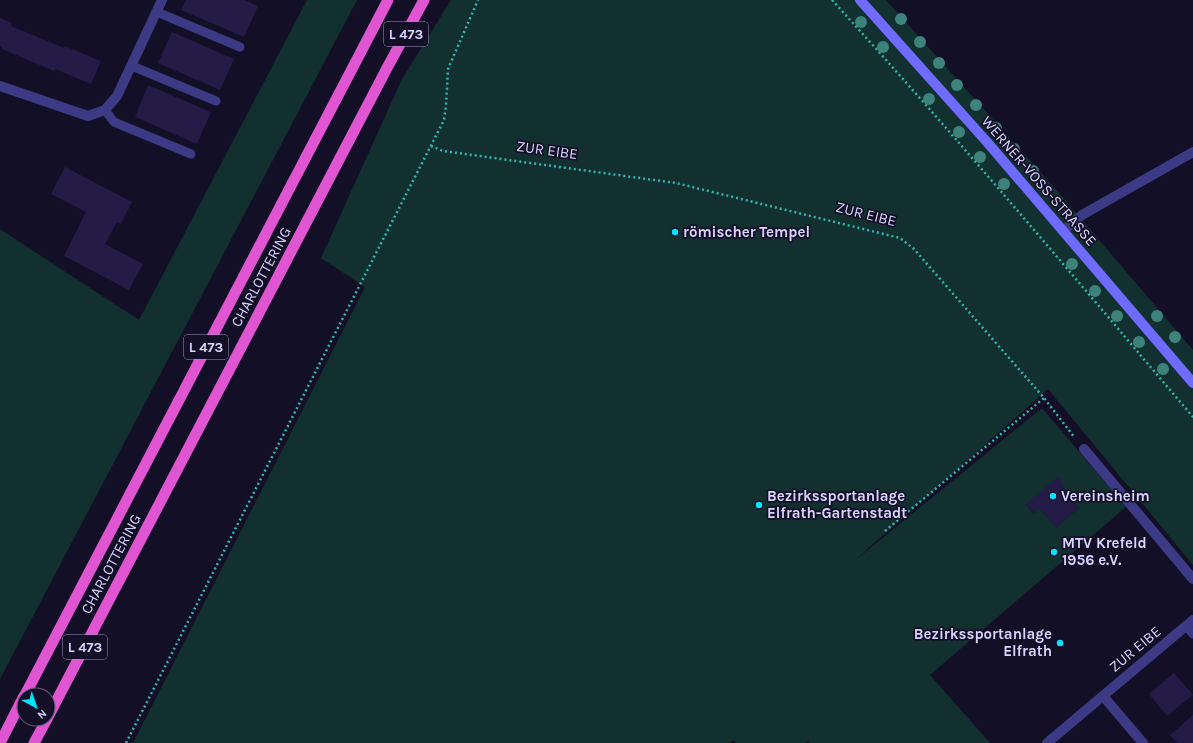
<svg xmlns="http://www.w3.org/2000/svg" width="1193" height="743" viewBox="0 0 1193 743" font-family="Karla,sans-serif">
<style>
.green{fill:#12302f;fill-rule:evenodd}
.building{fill:#241b47}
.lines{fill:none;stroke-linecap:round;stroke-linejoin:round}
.path{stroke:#2fb8b0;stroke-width:2.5;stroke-dasharray:2 3;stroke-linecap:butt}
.service{stroke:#3d3a85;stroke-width:9}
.minor{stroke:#3d3a85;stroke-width:10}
.secondary{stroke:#6f6bff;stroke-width:10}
.trunk{stroke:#e055d1;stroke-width:11}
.tree{fill:#3d827b}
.poi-dot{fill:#00e5ff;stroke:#130f26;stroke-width:1.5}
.labels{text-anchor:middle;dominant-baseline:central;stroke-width:3.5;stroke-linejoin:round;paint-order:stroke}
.shield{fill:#130f26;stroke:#9e99be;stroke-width:1}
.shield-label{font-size:14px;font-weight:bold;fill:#d9d4ff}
.street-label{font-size:15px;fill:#d9d4ff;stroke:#130f26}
.poi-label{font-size:15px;font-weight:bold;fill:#d9d4ff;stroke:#130f26;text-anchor:start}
</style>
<rect width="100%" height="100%" fill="#130f26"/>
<!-- green -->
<g class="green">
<path d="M307,0H357L0,679V229L139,320Z"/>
<path d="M451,0H886L1054,187L1193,350V565L1048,389L853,562L1042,408L1126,507L930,675L990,743H810L808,741L805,743H736L733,740L730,743H133L365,287L321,258L402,79ZM1065,485L1062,487L1079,508L1056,527L1039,508L1033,513L1026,504Z"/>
</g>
<!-- building -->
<g class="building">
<path d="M186,0H244L258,6L244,37L181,10Z"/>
<path d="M0,18L12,23L11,26L64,48L65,46L101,61L91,84L55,69L54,71L2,49V47L0,46Z"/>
<path d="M172,32L234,59L220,90L158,63Z"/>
<path d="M148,85L211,112L197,144L135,117Z"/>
<path d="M65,167L132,202L121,224L117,222L105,244L143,264L129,290L64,256L86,212L51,194Z"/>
<path d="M1058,477L1065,485L1062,487L1079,508L1056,527L1039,508L1034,513L1026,504Z"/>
<path d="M1174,673L1193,695L1167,716L1149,694Z"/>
<path d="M1193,715V743H1177L1170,735Z"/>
</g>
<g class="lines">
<!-- path -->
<g class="path">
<path d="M832,0C956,136 1074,277 1193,417"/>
<path d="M431,146L443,151L676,183L900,238L914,249L1044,398L1075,438"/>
<path d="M885,531L1044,398"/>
<path d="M126,743L444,120L446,105L448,69L478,0"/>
</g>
<!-- service -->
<g class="service">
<path d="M157,12L240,47"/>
<path d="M132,66L216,101"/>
<path d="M105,110L114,122L191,154"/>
<path d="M1186,626L1193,634"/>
</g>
<!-- minor -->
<g class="minor">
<path d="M0,86L88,116L105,110L117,96L162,0"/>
<path d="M1063,231L1082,215L1193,152"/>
<path d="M1084,449L1193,579"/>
<path d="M1103,696L1143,743"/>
<path d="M1047,743L1193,620"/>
</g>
<!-- secondary -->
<path class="secondary" d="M860,0L987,142L1193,383"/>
<!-- trunk -->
<g class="trunk">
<path d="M25,695L388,0"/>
<path d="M48,717L387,68L424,0"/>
<path d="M0,743L24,696"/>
<path d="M34,743L47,719"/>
</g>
</g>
<!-- trees -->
<g class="tree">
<circle cx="901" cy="19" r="6"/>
<circle cx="861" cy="22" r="6"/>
<circle cx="920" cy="42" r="6"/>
<circle cx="883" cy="47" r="6"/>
<circle cx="939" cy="63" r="6"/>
<circle cx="957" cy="85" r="6"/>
<circle cx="929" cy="99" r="6"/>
<circle cx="976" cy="105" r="6"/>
<circle cx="996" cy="128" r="6"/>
<circle cx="959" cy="132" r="6"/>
<circle cx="1014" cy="149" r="6"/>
<circle cx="980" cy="157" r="6"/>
<circle cx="1033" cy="171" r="6"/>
<circle cx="1004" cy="184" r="6"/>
<circle cx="1072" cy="264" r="6"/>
<circle cx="1095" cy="291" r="6"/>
<circle cx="1117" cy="316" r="6"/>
<circle cx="1157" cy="316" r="6"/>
<circle cx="1175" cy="337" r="6"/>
<circle cx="1139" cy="342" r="6"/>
<circle cx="1163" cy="369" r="6"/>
</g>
<!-- markers -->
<g class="poi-dot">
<circle cx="675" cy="232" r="4"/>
<circle cx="1053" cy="496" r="4"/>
<circle cx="759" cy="505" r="4"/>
<circle cx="1054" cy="552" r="4"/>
<circle cx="1060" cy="643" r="4"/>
</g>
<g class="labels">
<!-- shield labels -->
<g class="shield">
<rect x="384" y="22" width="44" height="24" rx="3"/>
<rect x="184" y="335" width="44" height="24" rx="3"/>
<rect x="63" y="635" width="44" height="24" rx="3"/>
</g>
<g class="shield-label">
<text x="406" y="34">L 473</text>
<text x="206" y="347">L 473</text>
<text x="85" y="647">L 473</text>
</g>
<!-- street labels -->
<g class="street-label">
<text transform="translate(547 150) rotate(8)">ZUR EIBE</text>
<text transform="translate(1039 181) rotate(49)">WERNER-VOSS-STRASSE</text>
<text transform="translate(866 214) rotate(14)">ZUR EIBE</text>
<text transform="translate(261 277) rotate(-62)">CHARLOTTERING</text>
<text transform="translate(111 564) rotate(-62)">CHARLOTTERING</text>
<text transform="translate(1135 649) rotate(-40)">ZUR EIBE</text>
</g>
<!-- poi labels -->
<g class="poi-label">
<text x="683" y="232">römischer Tempel</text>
<text x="767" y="496">Bezirkssportanlage<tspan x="767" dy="17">Elfrath-Gartenstadt</tspan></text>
<text x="1061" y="496">Vereinsheim</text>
<text x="1062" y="543">MTV Krefeld<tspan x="1062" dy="17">1956 e.V.</tspan></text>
<text x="1052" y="634" text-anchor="end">Bezirkssportanlage<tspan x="1052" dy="17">Elfrath</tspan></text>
</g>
</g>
<!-- north arrow -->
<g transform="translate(36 707) rotate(140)"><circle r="19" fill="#130f26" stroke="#625e7d"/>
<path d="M0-3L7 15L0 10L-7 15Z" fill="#00e5ff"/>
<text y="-6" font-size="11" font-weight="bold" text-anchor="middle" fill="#d9d4ff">N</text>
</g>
</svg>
